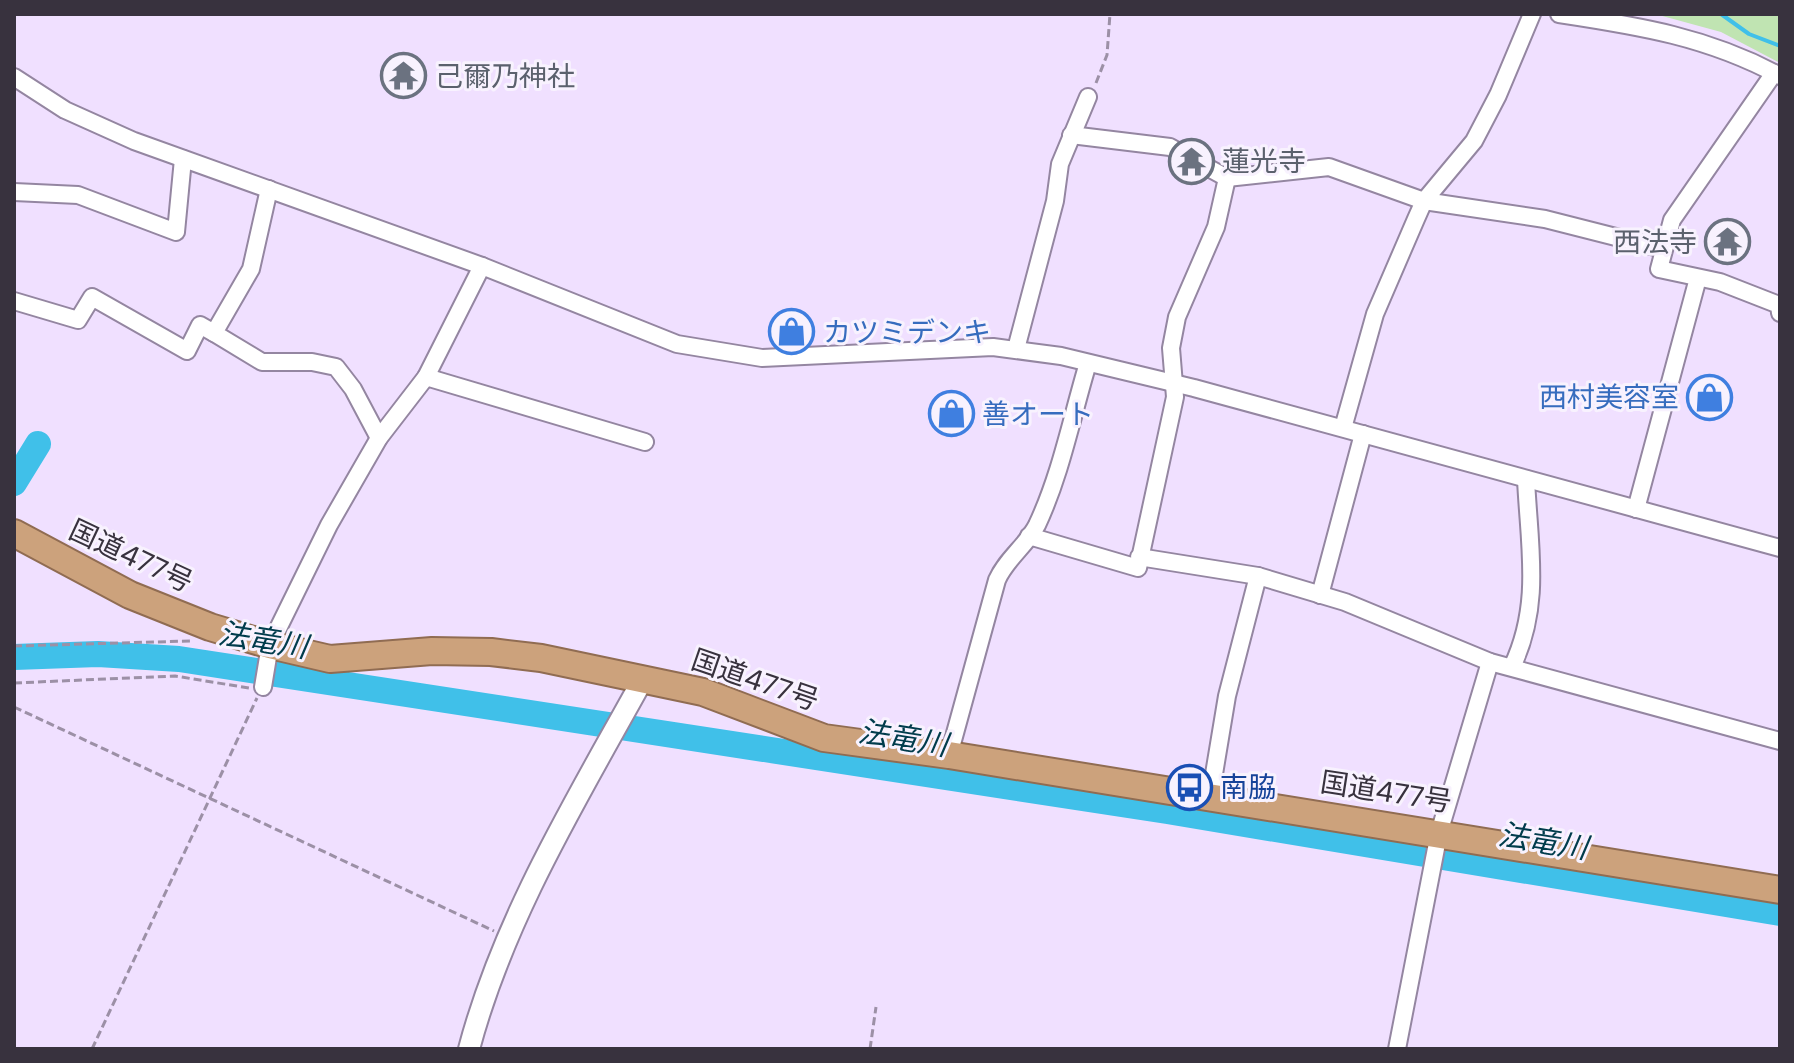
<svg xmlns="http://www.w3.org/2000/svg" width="1794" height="1063" viewBox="0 0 1794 1063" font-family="Poppins,'Noto Sans JP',sans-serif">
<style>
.green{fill:#c0e4b2}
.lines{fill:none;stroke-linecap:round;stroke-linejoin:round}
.stream{stroke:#40c0e9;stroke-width:4}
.river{stroke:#40c0e9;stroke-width:26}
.minor-casing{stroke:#9486a1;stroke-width:20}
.tertiary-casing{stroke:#9486a1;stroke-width:24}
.trunk-casing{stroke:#906c52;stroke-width:30}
.path{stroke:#9c90a6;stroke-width:3;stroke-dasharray:8 4;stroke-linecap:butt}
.minor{stroke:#fff;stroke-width:16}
.tertiary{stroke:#fff;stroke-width:20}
.trunk{stroke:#cca27c;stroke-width:26}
.labels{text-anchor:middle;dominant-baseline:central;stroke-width:6;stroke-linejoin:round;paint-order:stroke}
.worship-label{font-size:28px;fill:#5b616d;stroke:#f8f2fe;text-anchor:start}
.shop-label{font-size:28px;fill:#366cbe;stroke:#f8f2fe;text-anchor:start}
.street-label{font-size:28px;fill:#38323e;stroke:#f8f2fe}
.transit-label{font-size:28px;fill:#164399;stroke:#f8f2fe;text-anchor:start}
.water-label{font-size:30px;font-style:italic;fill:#013c4c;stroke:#f8f2fe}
</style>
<rect width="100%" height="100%" fill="#f0e0ff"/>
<!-- green -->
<path class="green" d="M1655,14H1780V63L1721,32Z"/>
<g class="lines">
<!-- stream -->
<path class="stream" d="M1721,14L1749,34L1780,46"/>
<!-- river -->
<g class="river">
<path d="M14,483L38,444"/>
<path d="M14,657L98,654L179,659L1167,811L1780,913"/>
</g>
<defs>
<g id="minor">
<path d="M1559,14C1639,26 1708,37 1780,76"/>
<path d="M1774,73L1672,220L1659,269L1720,282L1779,305L1780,313"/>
<path d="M14,77L65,110L134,141L482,266L677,344L762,358L993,347L1061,356L1194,388L1780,548"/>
<path d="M1071,135L1170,147L1227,178L1329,167L1424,201L1545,219L1663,249"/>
<path d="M269,189L251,269L214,333L262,362H312L336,367L353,389L379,438"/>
<path d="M14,192L78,195L176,232L183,159"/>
<path d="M14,301L78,320L92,297L187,351L200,325L214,333"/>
<path d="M1016,349L1055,201L1060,164L1088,97"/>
<path d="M426,377L645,442"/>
<path d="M1343,428L1375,314L1416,219L1424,201L1474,141L1498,95L1532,14"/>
<path d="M1636,509L1698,278"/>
<path d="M1029,536L1138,568L1175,397L1171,348L1177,317L1216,227L1227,178"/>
<path d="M1139,557L1258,576"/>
<path d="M1320,595L1363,434"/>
<path d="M1512,667C1542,604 1529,546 1526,479"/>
<path d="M263,687L270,645L329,525L379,438L426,377L482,266"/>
<path d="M949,755L997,580C1006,559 1027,545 1037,525C1061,474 1072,416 1088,363"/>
<path d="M1210,798L1227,696L1258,576L1345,602L1490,662L1780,741"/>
<path d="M1397,1049L1439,833L1490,662"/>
</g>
<path id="tertiary" d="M469,1049C504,917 578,797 643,679"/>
<path id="trunk" d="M14,533L130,595L210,627L270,645L330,659L432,651L491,652L541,658L703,692L824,738L949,755L1780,890"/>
</defs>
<!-- minor casing -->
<use href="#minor" class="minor-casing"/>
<!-- tertiary casing -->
<use href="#tertiary" class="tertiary-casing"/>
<!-- trunk casing -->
<use href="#trunk" class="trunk-casing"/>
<!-- path -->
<g class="path">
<path d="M1096,83L1107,55L1110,14"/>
<path d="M14,646L190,641"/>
<path d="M14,683L175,676L249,688"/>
<path d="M14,707L494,931"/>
<path d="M92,1049L257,698"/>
<path d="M870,1049L876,1007"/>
</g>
<!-- minor -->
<use href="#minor" class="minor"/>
<!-- tertiary -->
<use href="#tertiary" class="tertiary"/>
<!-- trunk -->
<use href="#trunk" class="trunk"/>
</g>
<!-- icons -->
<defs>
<symbol id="temple-ring" viewBox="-11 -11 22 22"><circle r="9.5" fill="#f8f2fe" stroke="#6b7280" stroke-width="1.5"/><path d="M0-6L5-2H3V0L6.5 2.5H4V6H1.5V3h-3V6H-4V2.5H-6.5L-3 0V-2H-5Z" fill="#6b7280"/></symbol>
<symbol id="shop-ring" viewBox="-11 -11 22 22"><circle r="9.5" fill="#f8f2fe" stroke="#3f7fe0" stroke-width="1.5"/><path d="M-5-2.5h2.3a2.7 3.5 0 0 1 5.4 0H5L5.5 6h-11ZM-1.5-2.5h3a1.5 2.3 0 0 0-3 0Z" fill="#3f7fe0"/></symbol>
<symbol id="bus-ring" viewBox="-11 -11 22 22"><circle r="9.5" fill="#f8f2fe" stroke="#1a4fb4" stroke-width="1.5"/><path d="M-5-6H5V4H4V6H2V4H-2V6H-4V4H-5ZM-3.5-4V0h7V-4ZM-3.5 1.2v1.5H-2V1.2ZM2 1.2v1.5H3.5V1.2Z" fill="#1a4fb4"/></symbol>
</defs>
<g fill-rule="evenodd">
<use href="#temple-ring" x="378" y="50" width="51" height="51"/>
<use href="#temple-ring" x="1166" y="136" width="51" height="51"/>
<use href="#temple-ring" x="1702" y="216" width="51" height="51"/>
<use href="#shop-ring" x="766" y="306" width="51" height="51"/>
<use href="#shop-ring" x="1684" y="372" width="51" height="51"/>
<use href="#shop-ring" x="926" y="388" width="51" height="51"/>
<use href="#bus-ring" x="1164" y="762" width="51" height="51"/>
</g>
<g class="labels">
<!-- worship labels -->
<g class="worship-label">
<text x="435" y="76">己爾乃神社</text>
<text x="1222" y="161">蓮光寺</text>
<text x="1697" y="242" text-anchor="end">西法寺</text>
</g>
<!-- shop labels -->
<g class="shop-label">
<text x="823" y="332">カツミデンキ</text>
<text x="1679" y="397" text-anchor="end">西村美容室</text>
<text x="982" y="414">善オート</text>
</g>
<!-- street labels -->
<g class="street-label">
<text transform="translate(131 556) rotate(25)">国道477号</text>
<text transform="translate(755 680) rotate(19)">国道477号</text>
<text transform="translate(1386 792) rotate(9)">国道477号</text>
</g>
<!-- transit labels -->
<g class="transit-label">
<text x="1220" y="787">南脇</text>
</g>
<!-- water labels -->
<g class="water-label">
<text transform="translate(263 640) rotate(9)">法竜川</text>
<text transform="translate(903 738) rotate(9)">法竜川</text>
<text transform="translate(1543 841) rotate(9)">法竜川</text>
</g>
</g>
<!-- border -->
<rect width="1794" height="1063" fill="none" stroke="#38323e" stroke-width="32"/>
</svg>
